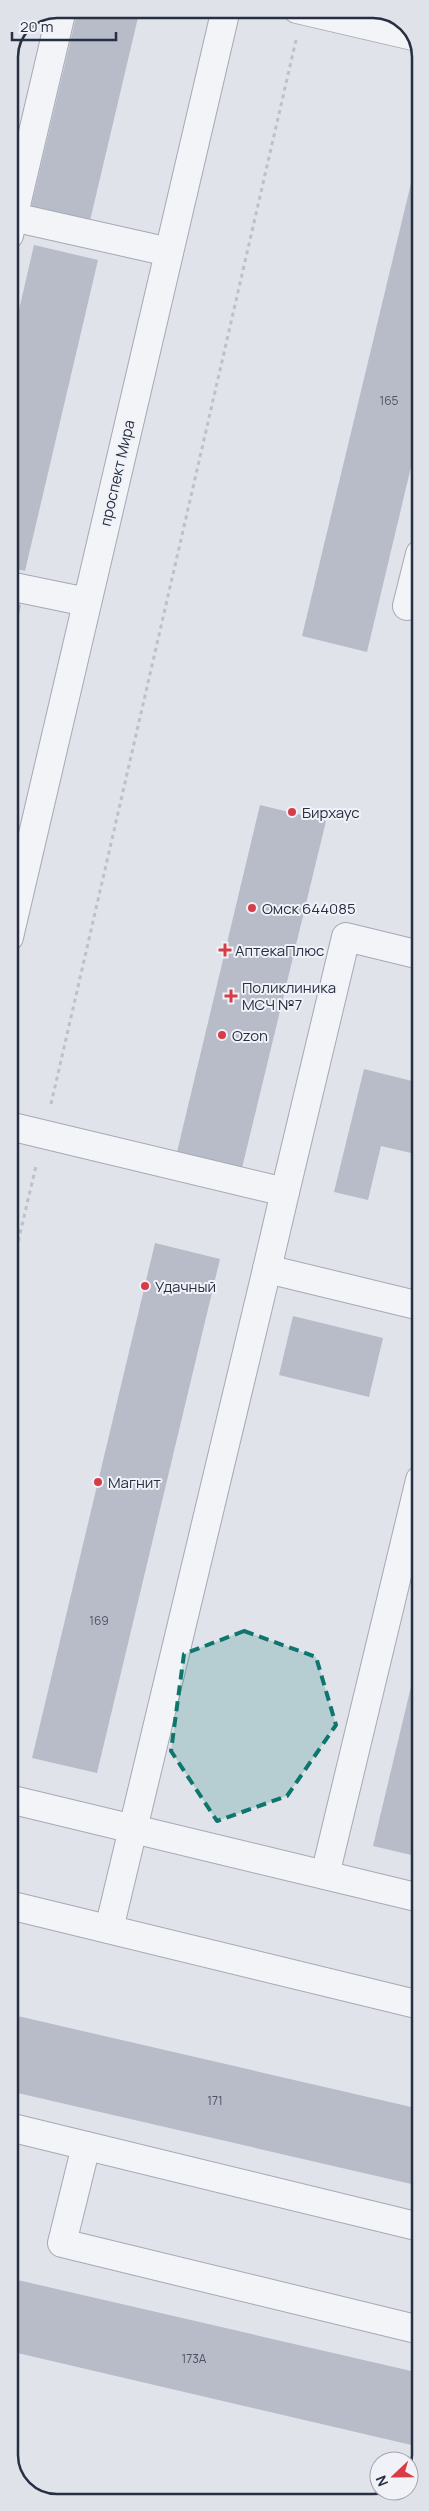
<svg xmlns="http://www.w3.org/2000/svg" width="429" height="2511" viewBox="0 0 429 2511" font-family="Manrope,sans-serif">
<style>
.building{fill:#b7bcc8}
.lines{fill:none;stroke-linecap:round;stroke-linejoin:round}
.minor-casing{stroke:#a5a9b5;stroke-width:30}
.path{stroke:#bec1c9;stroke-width:3;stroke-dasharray:4 4;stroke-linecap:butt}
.minor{stroke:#f3f4f8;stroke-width:28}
.marked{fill:#0f766e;fill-opacity:0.2;stroke:#0f766e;stroke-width:4;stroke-dasharray:10 6;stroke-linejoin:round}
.poi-dot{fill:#d83c48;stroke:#f0f2f7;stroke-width:2}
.labels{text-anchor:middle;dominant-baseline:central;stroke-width:4;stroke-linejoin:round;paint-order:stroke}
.number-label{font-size:12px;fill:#4b5264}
.street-label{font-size:15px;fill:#272f43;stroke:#f0f2f7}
.poi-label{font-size:15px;fill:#272f43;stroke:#f0f2f7;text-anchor:start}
.rim{fill:none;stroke:#272f43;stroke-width:2.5}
</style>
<rect width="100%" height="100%" fill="#e0e3ea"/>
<!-- building -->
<g class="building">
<path d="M78,9H140L89,225L30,212Z"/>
<path d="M420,146V429L367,652L302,636Z"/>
<path d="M34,245L98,260L25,571L9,567V353Z"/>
<path d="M9,602L21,605L10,655H9Z"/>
<path d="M260,805L326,821L242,1168L177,1152Z"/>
<path d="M364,1069L420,1083V1155L381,1146L368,1200L334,1192Z"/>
<path d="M155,1243L220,1259L97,1773L32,1758Z"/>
<path d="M293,1316L383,1338L369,1397L279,1375Z"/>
<path d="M419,1653L420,1654V1857L373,1846Z"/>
<path d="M9,2014L420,2109V2186L9,2091Z"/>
<path d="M9,2278L420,2373V2447L9,2351Z"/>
</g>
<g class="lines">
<defs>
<g id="minor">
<path d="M297,9L413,36"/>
<path d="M13,217L169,252"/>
<path d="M9,235L62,9"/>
<path d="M9,586L87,602"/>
<path d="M407,606L420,554"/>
<path d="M9,937L226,9"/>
<path d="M9,1126L285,1192L346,937L420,955"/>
<path d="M285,1192L267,1269L420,1306"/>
<path d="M9,1799L420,1898"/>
<path d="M325,1875L420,1480"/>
<path d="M9,1905L420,2005"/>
<path d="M109,1929L267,1269"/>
<path d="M9,2127L420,2227"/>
<path d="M86,2146L62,2243L420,2330"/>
</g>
</defs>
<!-- minor casing -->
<use href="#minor" class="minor-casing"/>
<!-- path -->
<g class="path">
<path d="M51,1104L296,40"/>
<path d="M9,1280L36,1166"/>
</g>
<!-- minor -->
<use href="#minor" class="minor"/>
</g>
<!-- marked area -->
<path class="marked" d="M244,1631L316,1657L336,1725L287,1796L217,1821L171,1751L184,1654Z"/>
<!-- markers -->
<g class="poi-dot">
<circle cx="292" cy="812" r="5"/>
<circle cx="252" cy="908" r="5"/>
<path d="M222.5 942.5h5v5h5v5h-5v5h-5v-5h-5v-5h5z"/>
<path d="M228.5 988.5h5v5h5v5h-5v5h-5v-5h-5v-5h5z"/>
<circle cx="222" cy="1035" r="5"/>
<circle cx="145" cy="1286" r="5"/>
<circle cx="98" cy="1482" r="5"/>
</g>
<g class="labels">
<!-- number labels -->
<g class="number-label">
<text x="389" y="400">165</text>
<text x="99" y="1620">169</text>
<text x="215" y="2100">171</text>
<text x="194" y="2358">173А</text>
</g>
<!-- street labels -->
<g class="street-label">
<text transform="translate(117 473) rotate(-77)">проспект Мира</text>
</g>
<!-- poi labels -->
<g class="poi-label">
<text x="302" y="812">Бирхаус</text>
<text x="262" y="908">Омск 644085</text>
<text x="235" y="950">АптекаПлюс</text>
<text x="242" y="987">Поликлиника<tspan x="242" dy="17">МСЧ №7</tspan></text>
<text x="232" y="1035">Ozon</text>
<text x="155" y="1286">Удачный</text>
<text x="108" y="1482">Магнит</text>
</g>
</g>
<!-- crop -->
<path d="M0 0H429V2511H0ZM57 18H373A39 39 0 0 1 412 57V2455A39 39 0 0 1 373 2494H57A39 39 0 0 1 18 2455V57A39 39 0 0 1 57 18Z" fill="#e0e2e9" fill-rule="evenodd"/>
<path class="rim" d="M57 18H373A39 39 0 0 1 412 57V2455A39 39 0 0 1 373 2494H57A39 39 0 0 1 18 2455V57A39 39 0 0 1 57 18Z"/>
<!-- north arrow -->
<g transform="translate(394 2476) rotate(248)"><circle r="24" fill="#f0f2f7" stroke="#a0a4af"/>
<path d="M0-4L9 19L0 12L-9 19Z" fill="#d83c48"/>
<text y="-8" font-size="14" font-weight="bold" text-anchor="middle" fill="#272f43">N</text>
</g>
<!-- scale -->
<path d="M12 32v8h104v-8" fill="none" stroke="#272f43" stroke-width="2.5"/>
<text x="20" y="32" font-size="15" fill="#272f43" stroke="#f0f2f7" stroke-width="4" paint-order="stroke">20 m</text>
</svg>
